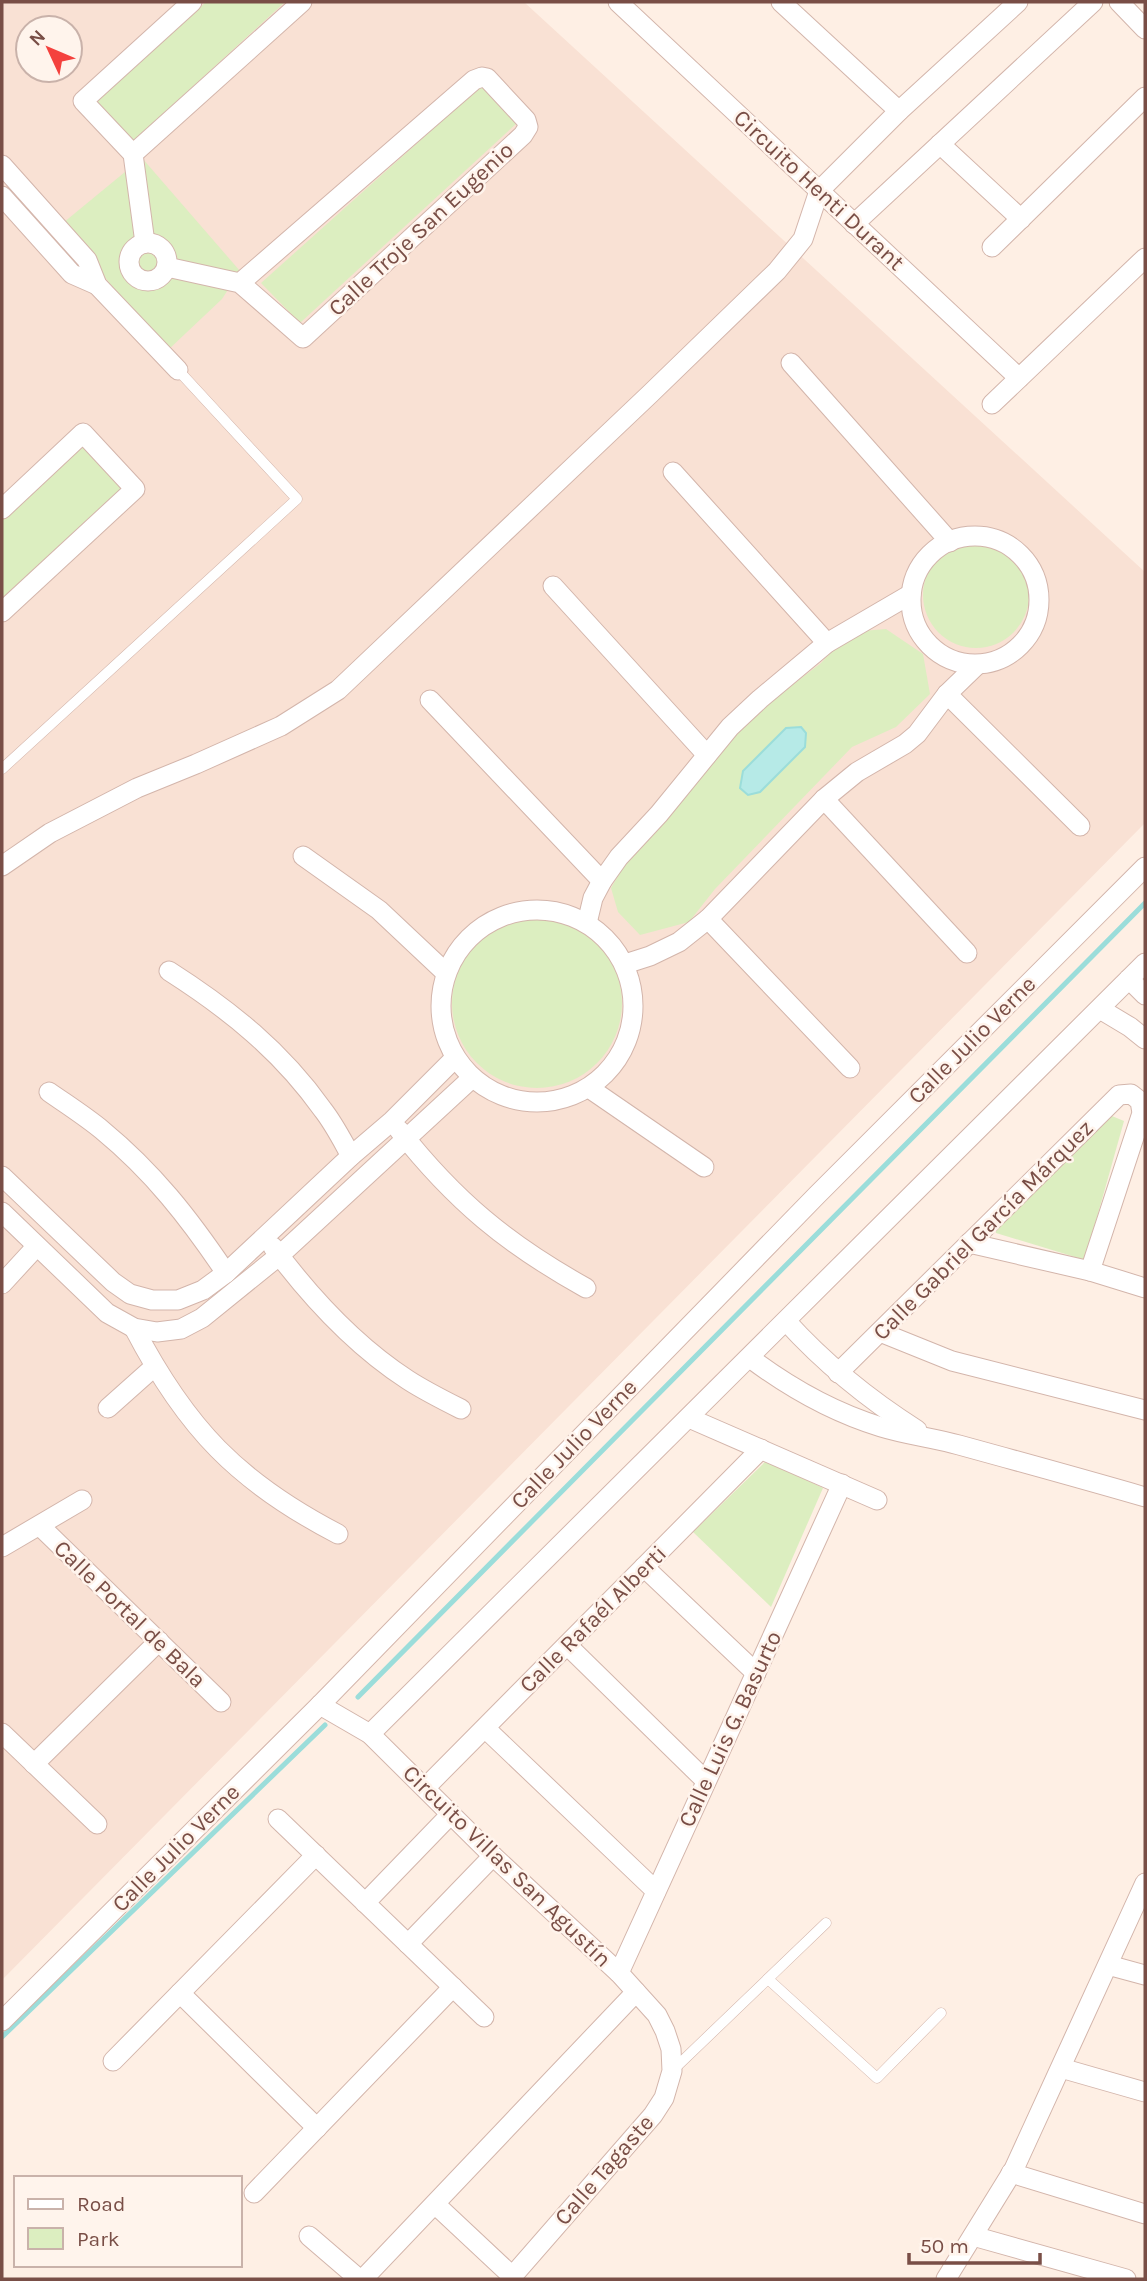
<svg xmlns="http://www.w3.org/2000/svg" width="1147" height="2281" viewBox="0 0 1147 2281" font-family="Karla,sans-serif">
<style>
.residential{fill:#f9e1d4;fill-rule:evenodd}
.green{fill:#dceec0}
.water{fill:#b6eae7;stroke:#9bddda;stroke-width:2}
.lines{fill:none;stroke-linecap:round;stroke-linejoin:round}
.stream{stroke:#9bddda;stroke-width:5}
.lane-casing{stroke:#d3b5ab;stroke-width:11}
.street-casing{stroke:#d3b5ab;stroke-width:21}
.lane{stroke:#fff;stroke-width:10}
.street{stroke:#fff;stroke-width:19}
.labels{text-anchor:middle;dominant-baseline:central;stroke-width:5;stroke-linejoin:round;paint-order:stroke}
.street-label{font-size:23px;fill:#794e46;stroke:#fff4ec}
</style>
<rect width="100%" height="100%" fill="#feefe4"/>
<!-- residential -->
<path class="residential" d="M2,2H524L1145,572V823L2,1980ZM28,28H70V70H28Z"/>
<!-- green -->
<g class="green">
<path d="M206,2H285L128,146L89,106Z"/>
<path d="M481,86L516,124L300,323L261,283Z"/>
<path d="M142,158L240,271L222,299L168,350L121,298L63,223Z"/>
<path d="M80,443L123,488L2,601V517Z"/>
<circle cx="976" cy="595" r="53"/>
<path d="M886,629L923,654L930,694L896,727L852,747L715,889L689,922L640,935L618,912L611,888L630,855L744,722L821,663L850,632Z"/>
<circle cx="537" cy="1003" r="85"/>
<path d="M1107,1114L1124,1121L1085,1260L996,1233V1226Z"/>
<path d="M767,1460L823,1488L771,1607L693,1532Z"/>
</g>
<!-- water -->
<path class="water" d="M801,727L806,733L805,747L760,792L748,795L740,788L743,771L786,728Z"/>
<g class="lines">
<!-- stream -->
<g class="stream">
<path d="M358,1697L1145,903"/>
<path d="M2,2037L325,1725"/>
</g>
<defs>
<g id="lane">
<path d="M2,769L297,499L178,370"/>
<path d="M768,1979L877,2078L941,2013"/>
<path d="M673,2070L826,1923"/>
</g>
<g id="street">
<path d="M618,2L1019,378"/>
<path d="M781,2L899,111"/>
<path d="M1119,2L1145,29"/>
<path d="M940,144L1021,219"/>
<path d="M133,154L302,2"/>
<path d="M2,165L87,260L97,285L178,370"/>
<path d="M2,196L72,274L97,285"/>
<path d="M854,224L1093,2"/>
<circle cx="148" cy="262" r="19"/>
<path d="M145,243L133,154L83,101L192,2"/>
<path d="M992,247L1145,97"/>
<path d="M167,267L240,283L474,80L482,77L487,78L526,120L528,127L523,135L303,338L240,283"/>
<path d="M791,363L950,542"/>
<path d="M992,404L1145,258"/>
<path d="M673,472L827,643"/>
<path d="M2,509L83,433L135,489L2,612"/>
<circle cx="975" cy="600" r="64"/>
<path d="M553,586L707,755"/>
<path d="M947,694L1080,826"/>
<path d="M430,700L602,881"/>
<path d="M824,799L967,953"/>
<path d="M303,856L379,910L446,973"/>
<path d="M2,866L50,833L137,788L196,764L281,726L338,690L650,394L777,271L803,239L819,191L899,111L1018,2"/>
<circle cx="537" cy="1006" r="96"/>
<path d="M708,919L850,1068"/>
<path d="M587,923L593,898L602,881L619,857L659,814L730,727L760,699L827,643L911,594"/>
<path d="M625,964L650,956L679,942L708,919L824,799L857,772L905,744L917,734L947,694L977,665"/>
<path d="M169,971C230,1010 281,1051 323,1110C334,1124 342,1140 351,1156"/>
<path d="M1129,979L1145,995"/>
<path d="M1100,1009L1130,1027L1145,1039"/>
<path d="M589,1088L704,1167"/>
<path d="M49,1092C66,1104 85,1116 102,1130C153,1172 189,1218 226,1273"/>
<path d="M399,1130C455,1201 507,1244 586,1288"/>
<path d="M2,1176L113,1282L130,1294L152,1300H178L203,1290L226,1273L351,1156L392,1121L455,1058"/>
<path d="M2,1212L107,1313L134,1328L157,1332L181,1329L202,1318L280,1255L472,1078"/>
<path d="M969,1243L1090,1271L1145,1288"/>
<path d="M273,1247C311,1298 354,1345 408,1380C425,1391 443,1400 461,1409"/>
<path d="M2,1284L36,1247"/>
<path d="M786,1321C825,1364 868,1399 917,1430"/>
<path d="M134,1328C186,1428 238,1482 338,1534"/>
<path d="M880,1332L952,1361L1145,1410"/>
<path d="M750,1358C790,1388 832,1412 881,1427C907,1435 934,1438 959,1445C1021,1462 1083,1479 1145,1497"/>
<path d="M838,1373L1119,1095L1131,1094L1140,1101L1142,1113L1090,1271"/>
<path d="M108,1408L154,1367"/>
<path d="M689,1418L877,1500"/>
<path d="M40,1526L221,1702"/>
<path d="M2,1547L82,1500"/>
<path d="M644,1567L756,1673"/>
<path d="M567,1645L706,1781"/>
<path d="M320,1705L370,1734L493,1856L619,1973L657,2015L665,2031L671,2049L672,2071L664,2098L653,2115L510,2279"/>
<path d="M485,1728L656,1891"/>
<path d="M2,1733L97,1824"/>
<path d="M370,1734L1145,963"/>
<path d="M34,1764L159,1641"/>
<path d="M425,1788L761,1449"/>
<path d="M278,1819L484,2017"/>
<path d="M365,1903L451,1814"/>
<path d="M408,1944L493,1856"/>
<path d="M1108,1965L1145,1975"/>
<path d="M619,1973L842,1484"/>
<path d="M180,1993L317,2128"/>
<path d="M2,2021L320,1705L817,1195L1145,867"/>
<path d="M113,2061L316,1855"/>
<path d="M1061,2068L1145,2092"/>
<path d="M1011,2173L1145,2214"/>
<path d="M254,2193L453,1987"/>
<path d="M435,2204L513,2277"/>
<path d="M309,2236L359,2279"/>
<path d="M973,2236L1126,2279"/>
<path d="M363,2279L636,1992"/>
<path d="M946,2279L1014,2169L1145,1883"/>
</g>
</defs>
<!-- lane casing -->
<use href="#lane" class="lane-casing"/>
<!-- street casing -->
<use href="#street" class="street-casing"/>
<!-- lane -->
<use href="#lane" class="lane"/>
<!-- street -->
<use href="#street" class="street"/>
</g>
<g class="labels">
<!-- street labels -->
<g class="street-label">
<text transform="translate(819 190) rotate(43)">Circuito Henti Durant</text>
<text transform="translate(421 229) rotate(-43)">Calle Troje San Eugenio</text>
<text transform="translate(972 1040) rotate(-45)">Calle Julio Verne</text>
<text transform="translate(983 1230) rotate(-45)">Calle Gabriel García Márquez</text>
<text transform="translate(574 1444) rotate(-46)">Calle Julio Verne</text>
<text transform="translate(130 1614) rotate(44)">Calle Portal de Bala</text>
<text transform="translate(593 1619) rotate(-45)">Calle Rafaél Alberti</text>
<text transform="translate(730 1729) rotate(-65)">Calle Luis G. Basurto</text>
<text transform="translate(176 1848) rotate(-45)">Calle Julio Verne</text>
<text transform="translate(507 1866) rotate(44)">Circuito Villas San Agustín</text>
<text transform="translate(604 2170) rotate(-49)">Calle Tagaste</text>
</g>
</g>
<!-- border -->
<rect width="1147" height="2281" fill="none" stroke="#794e46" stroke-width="7"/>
<!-- legend -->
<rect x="14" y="2176" width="228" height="91" fill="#fff4ec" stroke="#c9b2aa" stroke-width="2"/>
<rect x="28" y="2199" width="35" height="10" fill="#ffffff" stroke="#c9b2aa" stroke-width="2"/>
<text x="77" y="2211" font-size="21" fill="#794e46">Road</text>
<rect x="28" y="2228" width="35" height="21" fill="#dceec0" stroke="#c9b2aa" stroke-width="2"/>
<text x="77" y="2246" font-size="21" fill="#794e46">Park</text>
<!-- north arrow -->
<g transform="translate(49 49) rotate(314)"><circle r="33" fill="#fff4ec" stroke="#c9b2aa" stroke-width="2"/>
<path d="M0-5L12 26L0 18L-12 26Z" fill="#f4413d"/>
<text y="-10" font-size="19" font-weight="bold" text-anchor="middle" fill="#794e46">N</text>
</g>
<!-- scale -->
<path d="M909 2253v10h131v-10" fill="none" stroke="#794e46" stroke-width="3.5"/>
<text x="920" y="2253" font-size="21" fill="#794e46" stroke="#fff4ec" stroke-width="5" paint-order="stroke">50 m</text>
</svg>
